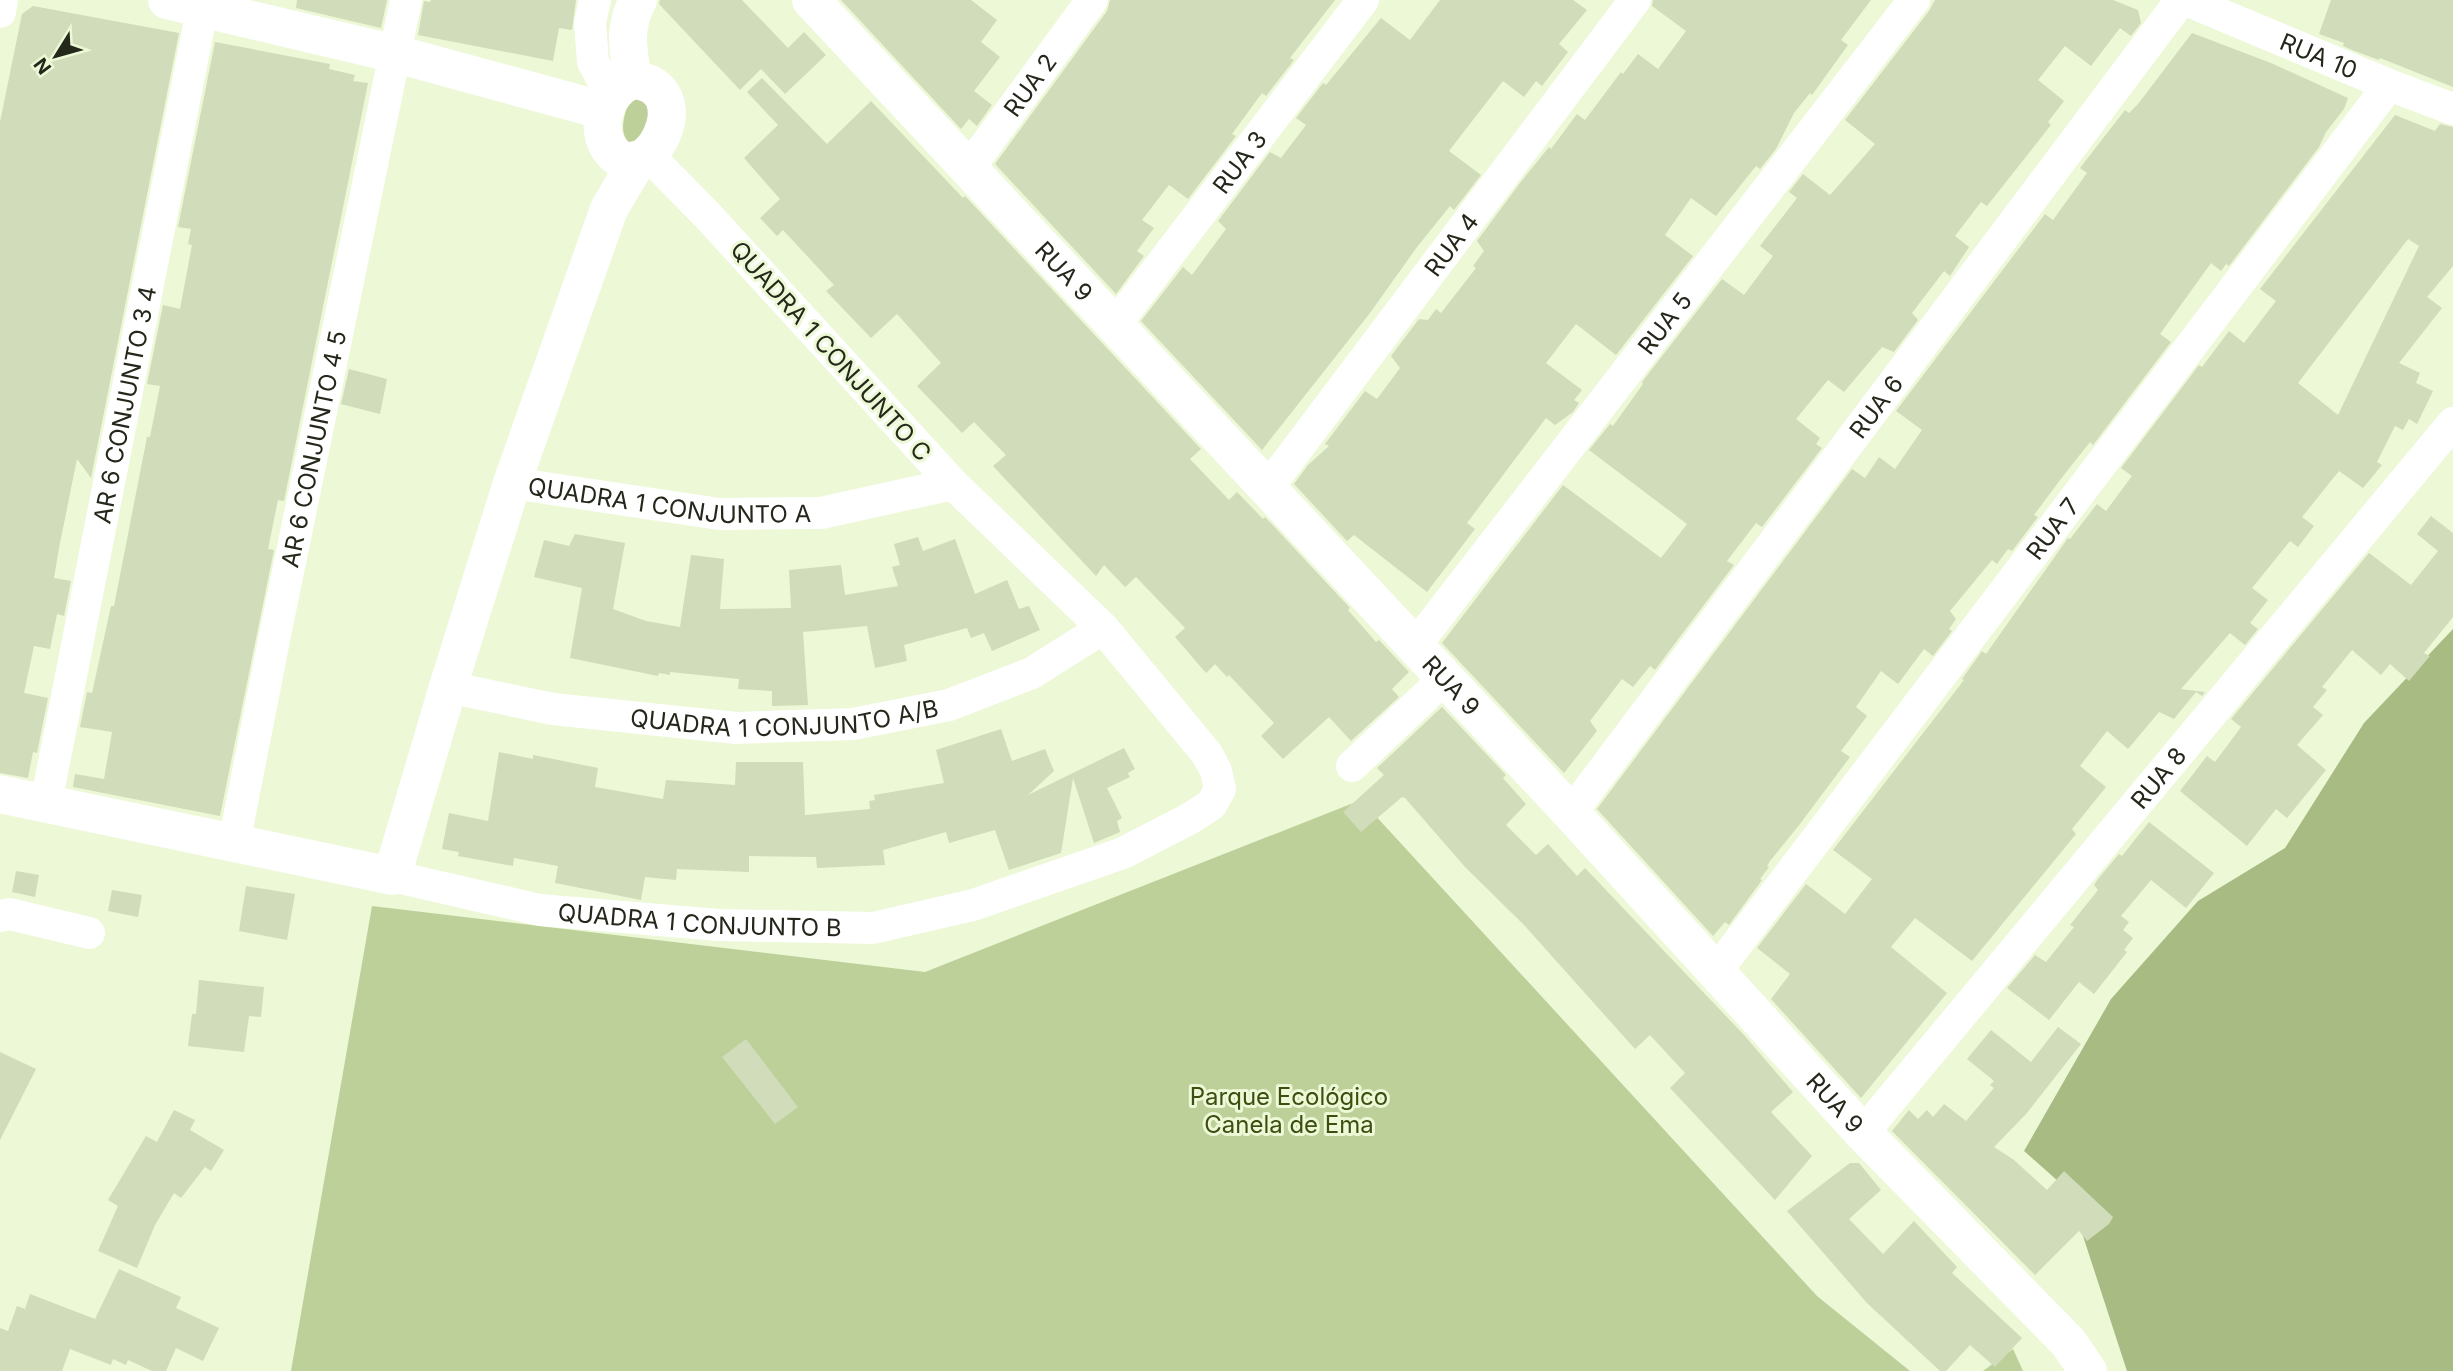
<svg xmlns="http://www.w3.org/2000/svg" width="2453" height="1371" viewBox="0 0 2453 1371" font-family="Inter,sans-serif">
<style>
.green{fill:#bdd099}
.forest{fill:#a8bb83}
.building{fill:#d0dcba;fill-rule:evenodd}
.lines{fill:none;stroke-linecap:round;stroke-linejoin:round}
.minor{stroke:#fff;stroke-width:32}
.tertiary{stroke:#fff;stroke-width:38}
.labels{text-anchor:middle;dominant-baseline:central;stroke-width:6;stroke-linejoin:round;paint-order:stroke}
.street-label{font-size:24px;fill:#23281b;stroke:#ecf8d6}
.park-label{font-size:24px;fill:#3d4e10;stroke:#ecf8d6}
</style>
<rect width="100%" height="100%" fill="#ecf8d6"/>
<!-- green -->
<g class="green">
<path d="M648,91L651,138L628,142C618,129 626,113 629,99Z"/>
<path d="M1361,800L1817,1296L1910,1371H291L372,906L925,972Z"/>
<path d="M2013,1349L2023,1371H1983Z"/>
</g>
<!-- forest -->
<path class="forest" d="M2453,629V1371H2127L2068,1190L2024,1151L2111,999L2198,901L2285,848L2364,723Z"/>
<!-- building -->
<g class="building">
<path d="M297,0H387L381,28L296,8Z"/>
<path d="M431,0H576L572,30L559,28L553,61L418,35L424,1L430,2Z"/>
<path d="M660,0H742L788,48L804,32L826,55L785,94L761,69L740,90L659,4Z"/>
<path d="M841,0H971L997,20L981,42L1000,57L974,91L992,105L977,126L969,119L961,129Z"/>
<path d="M1110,0H1335L1290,58L1294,60L1266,96L1262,93L1232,134L1236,136L1188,199L1169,185L1142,220L1154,228L1137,251L1144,256L1116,294L995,164L1107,11Z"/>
<path d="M1440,0H1573L1587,10L1559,44L1568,52L1542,86L1536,81L1524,97L1503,81L1449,151L1481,175L1454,210L1450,206L1417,247L1370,313L1262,450L1141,321L1183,267L1192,275L1226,229L1218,221L1270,152L1281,158L1306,125L1296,118L1323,83L1326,85L1381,18L1410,40Z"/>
<path d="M1653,0H1871L1841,40L1848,45L1812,95L1810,93L1794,113L1776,149L1760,169L1756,166L1716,216L1691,198L1665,235L1693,256L1616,355L1576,324L1546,363L1582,390L1574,400L1579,403L1573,412L1555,425L1546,418L1467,523L1475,529L1427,592L1354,535L1347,541L1294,484L1308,465L1329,446L1325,444L1365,391L1377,399L1400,368L1391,356L1419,319L1428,320L1436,309L1441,313L1476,268L1473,266L1484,251L1477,241L1520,183L1549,147L1551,149L1577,114L1585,120L1621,72L1623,74L1638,54L1658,69L1686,31L1652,6Z"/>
<path d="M1935,0H2113L2138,10L2141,23L2131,36L2120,28L2091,66L2065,46L2038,80L2064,101L2048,122L2051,125L1987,206L1981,202L1955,236L1969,247L1950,276L1944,271L1912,313L1918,320L1894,352L1882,347L1844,392L1828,380L1796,419L1820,438L1816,444L1822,448L1762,527L1756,523L1727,561L1734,565L1655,670L1650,666L1633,687L1622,679L1590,721L1597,731L1564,773L1442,643L1563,485L1661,558L1687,524L1589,450L1610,424L1613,426L1643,384L1642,382L1722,279L1744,295L1773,256L1760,246L1797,198L1789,192L1803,174L1830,195L1875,144L1845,120L1929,11Z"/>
<path d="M2331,0H2453V87L2380,58L2379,60L2352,50L2343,46L2344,43L2319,34Z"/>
<path d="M33,6L179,33L91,478L77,459L59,548L54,578L71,581L64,616L57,614L50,649L34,646L24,693L48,698L37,753L33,752L28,778L0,773V122L22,14Z"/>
<path d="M2192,33L2271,63L2348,98L2344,109L2326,132L2319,147L2229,266L2226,264L2221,271L2211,263L2160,334L2171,342L2093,445L2090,442L2060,480L2034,515L2038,517L2012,551L2008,549L1997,564L1992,560L1950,611L1956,619L1949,629L1952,631L1933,656L1924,649L1898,684L1881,671L1856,707L1867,716L1841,751L1850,757L1800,824L1770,861L1767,866L1769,867L1760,879L1762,880L1729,925L1725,922L1713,936L1597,809L1852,469L1865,478L1879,457L1895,469L1922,430L1896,411L2045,214L2053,220L2087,173L2080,168L2125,110L2129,113L2138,104Z"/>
<path d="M215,42L330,64L329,69L355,75L353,81L368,83L284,501L278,500L268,549L274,550L220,816L73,787L75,774L104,779L112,732L80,727L87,692L92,693L111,606H114L147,437H150L160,386L147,384L163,305L180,309L192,245L188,244L191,229L178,227Z"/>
<path d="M762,78L827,144L871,101L963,198L965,196L1201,449L1190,459L1229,500L1237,492L1263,519L1265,517L1350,608L1348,610L1376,642L1379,640L1409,672L1392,689L1399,697L1351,741L1329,717L1283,759L1261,736L1274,723L1229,675L1227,677L1215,664L1206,673L1175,637L1185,628L1136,577L1125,587L1104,565L1096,576L993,466L1006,455L974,422L962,433L917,386L941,363L897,314L871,338L826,291L834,285L783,230L777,236L760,218L780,199L744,158L778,125L747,92Z"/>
<path d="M2395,115L2435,131L2440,124L2453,127V266L2427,297L2442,308L2399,363L2420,373L2416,383L2433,391L2417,424L2409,419L2403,430L2395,426L2377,462L2382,465L2363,488L2339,471L2302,517L2314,526L2298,547L2290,541L2252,588L2268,600L2250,623L2258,629L2245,645L2230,633L2181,689L2205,692L2202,696L2196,692L2174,719L2159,712L2128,749L2107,731L2080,766L2106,787L2072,829L2076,834L1972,961L1915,918L1891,947L1947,993L1861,1098L1771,999L1790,974L1757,948L1806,884L1845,914L1872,879L1833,850L1964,680L1962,679L1982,651L1986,654L2068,538L2070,539L2097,504L2106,511L2132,476L2121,468L2199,365L2202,367L2229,331L2244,343L2276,301L2260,289ZM2408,239L2419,246L2338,415L2298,383Z"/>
<path d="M349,369L387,379L380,414L341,404Z"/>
<path d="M2431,516L2453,533V617L2424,653L2430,656L2409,681L2390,664L2381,675L2352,650L2322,687L2327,690L2313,707L2323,715L2297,745L2326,770L2287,818L2276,809L2247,846L2180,791L2207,756L2215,762L2241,727L2231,719L2369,553L2411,585L2438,551L2417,534Z"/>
<path d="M575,534L625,543L613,609L646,621L680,627L691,555L724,559L720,609L791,608L789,570L841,565L845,595L898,586L892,567L900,565L894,544L918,537L923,551L955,539L975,594L1007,580L1019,609L1029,606L1040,630L992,651L984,633L971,638L967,628L904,645L907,661L875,668L867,626L803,632L808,705L772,706V691L738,689L739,679L670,672V675L659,673L658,676L570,658L582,588L534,577L544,540L569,546Z"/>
<path d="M1442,707L1506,775L1503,778L1526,804L1506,825L1536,855L1548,844L1577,876L1585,868L1744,1035L1793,1092L1771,1112L1812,1156L1775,1200L1670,1088L1685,1073L1650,1035L1635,1049L1524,925L1465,867L1405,798L1402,797L1361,832L1343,812L1384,775L1377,768Z"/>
<path d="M1001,729L1012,761L1045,749L1054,771L1028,795L1124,748L1135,769L1128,773L1130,777L1107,788L1122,818L1117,821L1120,832L1094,843L1073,778L1061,853L1009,870L995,830L949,843L946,832L883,850L885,865L817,868L816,857L749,856V872L677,869L676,880L645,877L641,900L555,883L558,866L514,858L513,866L458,856L459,852L442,849L449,813L488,821L499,752L533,759V755L598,768L595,787L663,799L666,780L735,785L736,762H803L805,815L870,809L869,801L875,800L874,795L944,783L936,750Z"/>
<path d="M2149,822L2214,873L2186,908L2151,880L2121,916L2129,922L2123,930L2133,938L2124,950L2127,952L2094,994L2079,982L2049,1020L2007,988L2035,955L2046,962L2074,927L2070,925L2098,890L2094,885L2098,879L2119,854L2122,856Z"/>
<path d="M16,871L39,875L35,897L12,892Z"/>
<path d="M246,886L295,894L287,940L239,931Z"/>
<path d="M112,890L142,895L138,917L108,911Z"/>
<path d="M199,980L264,987L261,1017L249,1016L244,1052L188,1046L192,1014H196Z"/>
<path d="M2058,1027L2081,1044L2027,1113L1994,1147L2014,1160L2047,1190L2064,1171L2113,1217L2109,1224L2087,1241L2079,1231L2035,1275L1892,1131L1909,1110L1918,1119L1927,1110L1933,1117L1944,1104L1966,1121L1994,1088L1990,1085L1994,1081L1967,1059L1991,1030L2031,1062Z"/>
<path d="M746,1039L798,1107L775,1124L722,1057Z"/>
<path d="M0,1052L36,1069L0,1140Z"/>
<path d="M174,1110L195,1120L190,1130L224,1150L211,1171L205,1167L181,1198L174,1193L155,1225L137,1268L98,1251L118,1206L108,1200L146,1136L157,1142Z"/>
<path d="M1850,1163H1859L1881,1190L1849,1219L1883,1254L1914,1221L1957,1267L1952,1273L2022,1338L1995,1367L1970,1345L1946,1371H1940L1867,1303L1787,1211Z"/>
<path d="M119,1269L181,1297L176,1308L219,1328L203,1361L176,1348L166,1371H152L128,1360L126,1365L113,1359L111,1365L70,1349L62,1371H0V1328L8,1331L17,1306L25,1309L30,1294L95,1319Z"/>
</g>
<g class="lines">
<!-- minor -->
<g class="minor">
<path d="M595,0L590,23L593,62L611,95"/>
<path id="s1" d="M2186,0L2389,85L2453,109"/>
<path d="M0,12L2,0"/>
<path id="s2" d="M969,168L1092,0"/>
<path id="s3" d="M1115,325L1363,0"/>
<path id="s4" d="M512,483L719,514L821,513L953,484"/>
<path id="s5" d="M1267,489L1635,0"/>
<path id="s6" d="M1415,646L1914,0"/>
<path id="s7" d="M448,687L553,709L736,728L853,724L949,705L1032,673L1103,628"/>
<path d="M1352,766L1445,678"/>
<path id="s8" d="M46,803L204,0"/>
<path id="s9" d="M1571,813L2181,0"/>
<path id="s10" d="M234,843L276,630L406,0"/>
<path id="s11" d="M392,876L540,910L718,925L873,928L973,905L1123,853L1189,819L1211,805L1220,789L1216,771L1207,754L1103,628L953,484L709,217L649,156"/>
<path d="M0,916L10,914L89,933"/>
<path id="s12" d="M1715,973L2389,85"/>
<path id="s13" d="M1863,1133L2453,423"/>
</g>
<!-- tertiary -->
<g class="tertiary">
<path d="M167,0L396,54L605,111"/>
<path id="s14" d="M811,0L1571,813L1863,1133L2068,1342L2088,1371"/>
<path d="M633,80C703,85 648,194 612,152C592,129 606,90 633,80Z"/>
<path d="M633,80C628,50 623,28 638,0"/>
<path d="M0,794L392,876L448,687L512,483L609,209L638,160"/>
</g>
</g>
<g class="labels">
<!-- street labels -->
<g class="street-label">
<text stroke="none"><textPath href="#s1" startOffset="144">RUA 10</textPath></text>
<text stroke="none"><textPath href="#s2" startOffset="103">RUA 2</textPath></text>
<text stroke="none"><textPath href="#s3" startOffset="205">RUA 3</textPath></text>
<text stroke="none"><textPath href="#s5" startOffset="306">RUA 4</textPath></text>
<text stroke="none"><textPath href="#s14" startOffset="371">RUA 9</textPath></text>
<text stroke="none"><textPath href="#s6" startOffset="408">RUA 5</textPath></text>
<text transform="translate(831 351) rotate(48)">QUADRA 1 CONJUNTO C</text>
<text stroke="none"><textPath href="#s8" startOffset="406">AR 6 CONJUNTO 3 4</textPath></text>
<text stroke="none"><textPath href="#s9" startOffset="508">RUA 6</textPath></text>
<text stroke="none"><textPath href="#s10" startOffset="402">AR 6 CONJUNTO 4 5</textPath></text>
<text stroke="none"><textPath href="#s4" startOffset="159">QUADRA 1 CONJUNTO A</textPath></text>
<text stroke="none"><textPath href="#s12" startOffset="558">RUA 7</textPath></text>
<text stroke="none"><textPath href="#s14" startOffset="938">RUA 9</textPath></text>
<text stroke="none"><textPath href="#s7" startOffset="340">QUADRA 1 CONJUNTO A/B</textPath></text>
<text stroke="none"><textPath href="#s13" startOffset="462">RUA 8</textPath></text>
<text stroke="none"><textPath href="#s11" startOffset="312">QUADRA 1 CONJUNTO B</textPath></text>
<text stroke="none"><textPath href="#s14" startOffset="1505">RUA 9</textPath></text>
</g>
<!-- park labels -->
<g class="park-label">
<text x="1289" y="1096">Parque Ecológico<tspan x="1289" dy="28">Canela de Ema</tspan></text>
</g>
</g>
<!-- north arrow -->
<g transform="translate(56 56) rotate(233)" stroke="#ecf8d6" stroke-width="5" paint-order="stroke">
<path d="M0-5L12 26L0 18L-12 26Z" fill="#23281b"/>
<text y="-10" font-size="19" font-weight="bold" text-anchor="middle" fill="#23281b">N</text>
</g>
</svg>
